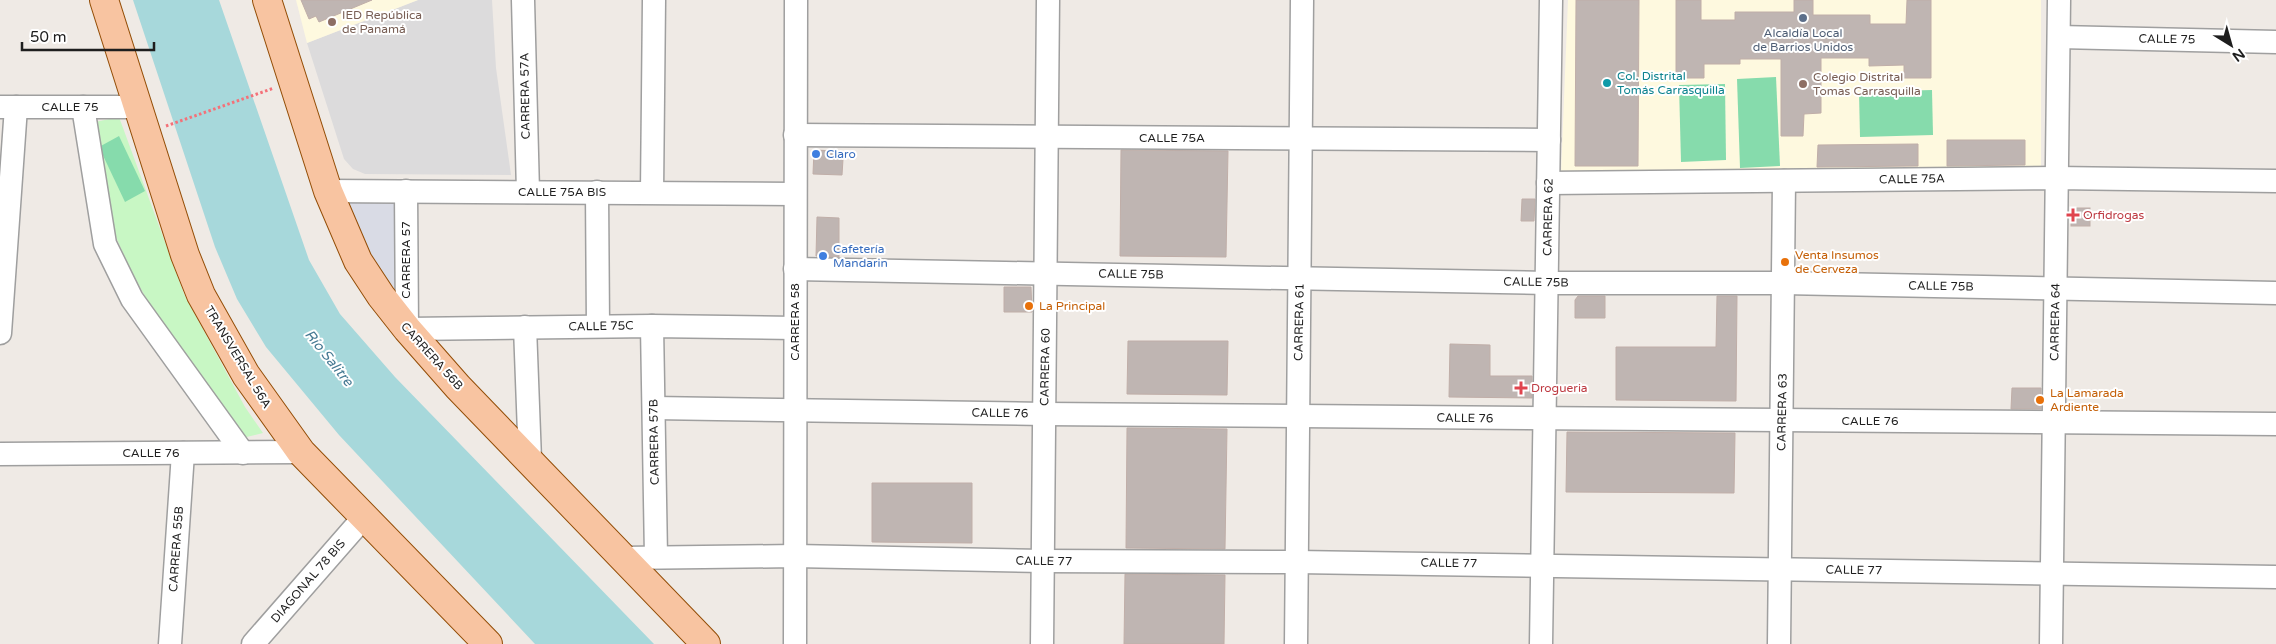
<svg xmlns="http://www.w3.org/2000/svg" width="2276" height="644" viewBox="0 0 2276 644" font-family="'Varela Round',sans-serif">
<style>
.residential{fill:#dcdbdc}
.education{fill:#fef9df}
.park{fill:#c8f7c4}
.pitch{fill:#86dbac}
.plaza{fill:#d9dbe5}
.water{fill:#a7d8db}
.building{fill:#bfb5b2;stroke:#c0aea8}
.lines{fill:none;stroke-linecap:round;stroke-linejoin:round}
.minor-casing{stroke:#9f9f9f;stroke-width:25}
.major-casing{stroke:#934d06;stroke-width:30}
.path{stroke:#f47179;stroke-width:3;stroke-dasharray:2.5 2.5;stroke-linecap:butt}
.minor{stroke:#fff;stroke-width:22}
.major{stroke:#f8c4a1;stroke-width:28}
.service-dot{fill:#5c6f8a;stroke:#fff;stroke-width:2}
.education-dot{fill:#8d6e63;stroke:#fff;stroke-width:2}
.culture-dot{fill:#0f9aa8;stroke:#fff;stroke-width:2}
.shop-dot{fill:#3f7fe0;stroke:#fff;stroke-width:2}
.health-dot{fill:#e0444e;stroke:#fff;stroke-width:2}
.food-dot{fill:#e8710a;stroke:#fff;stroke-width:2}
.labels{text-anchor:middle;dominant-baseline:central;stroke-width:4;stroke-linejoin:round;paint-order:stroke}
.education-label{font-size:12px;fill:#785e54;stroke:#fff;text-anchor:start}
.service-label{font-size:12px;fill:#4e5e75;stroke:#fff}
.street-label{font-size:12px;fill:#1e1e1e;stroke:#fff}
.culture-label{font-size:12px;fill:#0d838f;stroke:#fff;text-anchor:start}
.shop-label{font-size:12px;fill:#366cbe;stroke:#fff;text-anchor:start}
.health-label{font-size:12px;fill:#be3a42;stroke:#fff;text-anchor:start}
.food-label{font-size:12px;fill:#c56008;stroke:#fff;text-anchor:start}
.water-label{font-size:14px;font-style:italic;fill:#467a93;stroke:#fff}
</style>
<rect width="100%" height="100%" fill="#efeae5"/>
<!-- residential -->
<path class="residential" d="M418,0H492L496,68L511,175L365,174L353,169L344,159L307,43Z"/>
<!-- education -->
<g class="education">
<path d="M296,0H418L307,43Z"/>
<path d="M1568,0H2041V168L1561,173Z"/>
</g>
<!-- park -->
<path class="park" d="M119,117L184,294L245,407L263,433L238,439C195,374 146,310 116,237C101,201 95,162 90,123Z"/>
<!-- pitch -->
<g class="pitch">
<path d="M1776,77L1780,166L1740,168L1737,79Z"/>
<path d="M1725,84L1726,160L1681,162L1679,85Z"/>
<path d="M1932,90L1933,135L1860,137L1859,92Z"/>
<path d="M119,136L145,191L125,202L99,147Z"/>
</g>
<!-- plaza -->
<path class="plaza" d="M339,197L396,200L399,300L382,282Z"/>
<!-- water -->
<path class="water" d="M133,0H219L309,260L340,314L395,377L654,644H535L339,435L266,347L237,299L215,247Z"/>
<!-- building -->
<g class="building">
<path d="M301,0H372L319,22L316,16L309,19Z"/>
<path d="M1576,0H1639L1638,166H1575Z"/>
<path d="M1676,0H1701V20H1735V12H1794V0H1813V15H1870V24H1906L1907,0H1931V78H1904V65L1869,66V58H1821V113L1804,114L1803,136H1781V59H1740V64H1704V78H1676Z"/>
<path d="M1947,140H2025V165L1947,166Z"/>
<path d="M1918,144V166L1817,167L1818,145Z"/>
<path d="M814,150L835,151L834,159H843L842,175L813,174Z"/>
<path d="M1121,150L1228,151L1226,257L1120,256Z"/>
<path d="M1522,199H1535L1534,221H1521Z"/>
<rect x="2071" y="208" width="19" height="18"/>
<path d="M817,217L839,218V257L816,256Z"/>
<path d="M1004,287H1031L1032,312H1004Z"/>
<path d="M1578,296H1605V318H1575V300Z"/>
<path d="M1717,296H1737L1736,401L1616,400V347H1716Z"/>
<path d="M1128,341H1228L1227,395L1127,394Z"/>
<path d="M1450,344L1490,345V376H1532V398L1449,397Z"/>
<path d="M2012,388H2041V409H2011Z"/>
<path d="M1127,428L1227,429L1225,549L1126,548Z"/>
<path d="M1567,432L1735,433L1734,493L1566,492Z"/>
<path d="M872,483H972V543L872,542Z"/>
<path d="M1125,574L1225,575L1224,644H1124Z"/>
</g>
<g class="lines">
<defs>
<g id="minor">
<path d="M523,0L528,192"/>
<path d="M2059,37L2276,42"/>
<path d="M0,107H140"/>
<path d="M83,107L105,244L132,299L243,453"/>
<path d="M795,135L1549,140"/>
<path d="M1548,183L2056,178L2276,181"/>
<path d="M328,191L795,194"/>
<path d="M406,191L407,329L652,326L795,328"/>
<path d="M597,192L598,326"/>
<path d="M652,192L654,0"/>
<path d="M795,269L1547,283H1783L2276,293"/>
<path d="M652,326L656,557"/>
<path d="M525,327L530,460"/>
<path d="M0,333L16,107"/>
<path d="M654,408L1044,414L2276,424"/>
<path d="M0,454L301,452"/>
<path d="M622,558L795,556L1043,561L1297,562L2276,577"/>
<path d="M170,644L183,453"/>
<path d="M253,644L364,517"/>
<path d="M795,644L796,0"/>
<path d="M1042,644L1048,0"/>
<path d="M1296,644L1302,0"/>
<path d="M1541,644L1551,0"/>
<path d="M1779,644L1784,181"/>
<path d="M2051,644L2059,0"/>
</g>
<g id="major">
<path d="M104,0L185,255L201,295L246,375L301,452L488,644"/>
<path d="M267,0L328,191L358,261L381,296L407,329L458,387L706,644"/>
</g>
</defs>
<!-- minor casing -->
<use href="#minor" class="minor-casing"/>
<!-- major casing -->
<use href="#major" class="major-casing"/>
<!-- path -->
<path class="path" d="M166,126L274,88"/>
<!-- minor -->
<use href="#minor" class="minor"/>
<!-- major -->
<use href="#major" class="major"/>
</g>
<!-- markers -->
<circle class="service-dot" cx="1803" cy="18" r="5"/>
<g class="education-dot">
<circle cx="332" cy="22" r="5"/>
<circle cx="1803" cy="84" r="5"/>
</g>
<circle class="culture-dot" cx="1607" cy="83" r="5"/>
<g class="shop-dot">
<circle cx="816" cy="154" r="5"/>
<circle cx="823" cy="256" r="5"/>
</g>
<g class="health-dot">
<path d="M2070.5 207.5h5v5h5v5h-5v5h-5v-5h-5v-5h5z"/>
<path d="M1518.5 380.5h5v5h5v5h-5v5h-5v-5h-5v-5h5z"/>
</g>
<g class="food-dot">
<circle cx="1785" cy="262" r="5"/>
<circle cx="1029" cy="306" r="5"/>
<circle cx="2040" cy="400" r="5"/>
</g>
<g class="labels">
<!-- education labels -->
<g class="education-label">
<text x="342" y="15">IED República<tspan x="342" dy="14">de Panamá</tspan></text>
<text x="1813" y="77">Colegio Distrital<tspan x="1813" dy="14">Tomas Carrasquilla</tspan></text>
</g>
<!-- service labels -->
<g class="service-label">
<text x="1803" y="33">Alcaldía Local<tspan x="1803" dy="14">de Barrios Unidos</tspan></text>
</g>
<!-- street labels -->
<g class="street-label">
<text transform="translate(2167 39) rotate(1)">CALLE 75</text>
<text transform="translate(525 96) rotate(-91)">CARRERA 57A</text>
<text x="70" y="107">CALLE 75</text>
<text x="1172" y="138">CALLE 75A</text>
<text transform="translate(1912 179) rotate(-1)">CALLE 75A</text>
<text x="562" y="192">CALLE 75A BIS</text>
<text transform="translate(1548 217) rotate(-89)">CARRERA 62</text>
<text transform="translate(406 260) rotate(-90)">CARRERA 57</text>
<text transform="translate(1131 274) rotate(1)">CALLE 75B</text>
<text transform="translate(1536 282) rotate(1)">CALLE 75B</text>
<text transform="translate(1941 286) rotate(1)">CALLE 75B</text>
<text transform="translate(795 322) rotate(-90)">CARRERA 58</text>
<text transform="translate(1299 322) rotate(-89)">CARRERA 61</text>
<text transform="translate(2055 322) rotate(-89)">CARRERA 64</text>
<text transform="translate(601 326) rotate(-1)">CALLE 75C</text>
<text transform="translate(432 356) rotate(48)">CARRERA 56B</text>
<text transform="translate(238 357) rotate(59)">TRANSVERSAL 56A</text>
<text transform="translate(1045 367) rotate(-89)">CARRERA 60</text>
<text transform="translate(1782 412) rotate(-89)">CARRERA 63</text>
<text transform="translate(1000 413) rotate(1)">CALLE 76</text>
<text transform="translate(1465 418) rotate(1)">CALLE 76</text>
<text x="1870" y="421">CALLE 76</text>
<text transform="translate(654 442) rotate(-91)">CARRERA 57B</text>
<text x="151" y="453">CALLE 76</text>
<text transform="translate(176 549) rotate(-86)">CARRERA 55B</text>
<text transform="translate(1044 561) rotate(1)">CALLE 77</text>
<text transform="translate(1449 563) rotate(1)">CALLE 77</text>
<text transform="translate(1854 570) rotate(1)">CALLE 77</text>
<text transform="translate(308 581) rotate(-49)">DIAGONAL 78 BIS</text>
</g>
<!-- culture labels -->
<g class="culture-label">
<text x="1617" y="76">Col. Distrital<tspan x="1617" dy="14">Tomás Carrasquilla</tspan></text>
</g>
<!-- shop labels -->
<g class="shop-label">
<text x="826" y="154">Claro</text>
<text x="833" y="249">Cafetería<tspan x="833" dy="14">Mandarin</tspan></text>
</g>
<!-- health labels -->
<g class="health-label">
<text x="2083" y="215">Orfidrogas</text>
<text x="1531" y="388">Drogueria</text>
</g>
<!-- food labels -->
<g class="food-label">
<text x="1795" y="255">Venta Insumos<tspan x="1795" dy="14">de Cerveza</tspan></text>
<text x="1039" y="306">La Principal</text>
<text x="2050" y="393">La Lamarada<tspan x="2050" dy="14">Ardiente</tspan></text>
</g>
<!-- water labels -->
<g class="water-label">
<text transform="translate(329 358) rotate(51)">Río Salitre</text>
</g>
</g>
<!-- north arrow -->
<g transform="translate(2231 45) rotate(143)" stroke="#ffffff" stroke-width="4" paint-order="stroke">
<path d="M0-4L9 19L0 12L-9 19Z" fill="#1e1e1e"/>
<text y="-8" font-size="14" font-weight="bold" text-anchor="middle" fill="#1e1e1e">N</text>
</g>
<!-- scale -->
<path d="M22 42v8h132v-8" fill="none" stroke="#1e1e1e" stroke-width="2.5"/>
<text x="30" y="42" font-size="15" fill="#1e1e1e" stroke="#ffffff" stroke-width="4" paint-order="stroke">50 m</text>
</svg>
